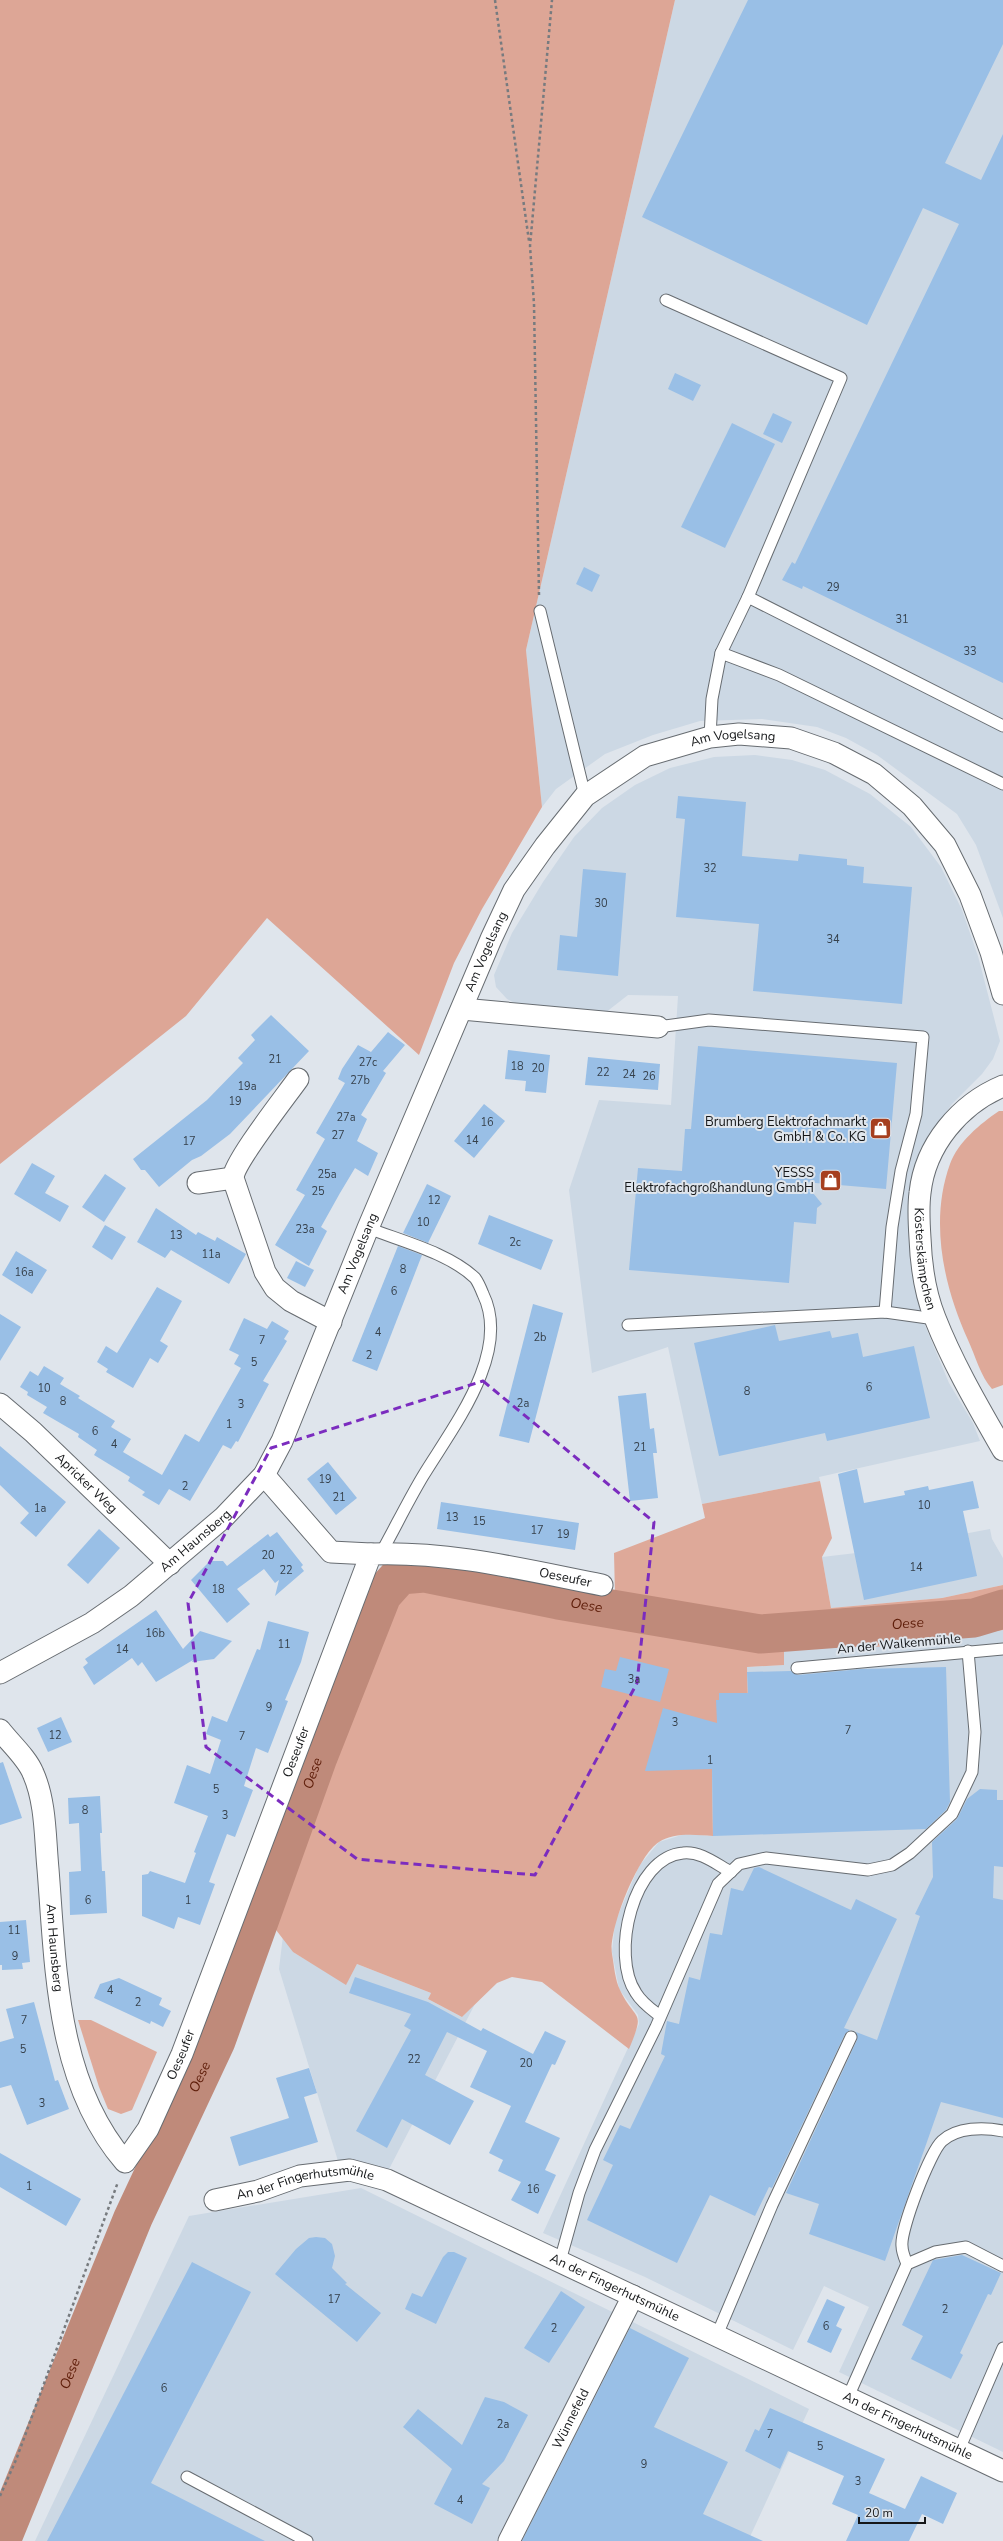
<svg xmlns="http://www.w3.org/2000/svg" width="1003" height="2541" viewBox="0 0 1003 2541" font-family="'Nunito Sans',sans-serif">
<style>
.built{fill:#ccd8e4}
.green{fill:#dea999}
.forest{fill:#dda696}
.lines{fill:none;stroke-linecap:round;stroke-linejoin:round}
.river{stroke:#bf8a7a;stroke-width:39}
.building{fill:#99bfe6}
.lane-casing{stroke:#676c71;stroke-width:13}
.street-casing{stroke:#676c71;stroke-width:23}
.path{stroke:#777b7f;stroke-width:2.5;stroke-dasharray:3 3;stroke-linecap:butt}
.lane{stroke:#fff;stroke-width:11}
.street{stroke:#fff;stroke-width:21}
.marked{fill:none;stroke:#7b2cbf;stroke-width:3;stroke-dasharray:8 5;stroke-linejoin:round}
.labels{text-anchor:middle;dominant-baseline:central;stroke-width:4;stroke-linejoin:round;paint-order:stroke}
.number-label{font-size:11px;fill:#36414c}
.street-label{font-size:13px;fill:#151719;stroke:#dfe5ec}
.poi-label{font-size:13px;fill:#151719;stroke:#dfe5ec;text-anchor:end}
.water-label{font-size:14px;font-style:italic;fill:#5e1d09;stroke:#dfe5ec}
</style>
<rect width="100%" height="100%" fill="#dfe5ec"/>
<!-- built -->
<g class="built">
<path d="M675,0H1003V918L976,845L957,814L877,755L846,738L817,727L762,719L700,721L653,735L605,754L556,789L542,807L526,650Z"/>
<path d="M755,755L792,760L825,770L870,794L911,827L941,867L962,910L978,956L1000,1041L993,1059L982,1074L952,1104L931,1134L919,1158L911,1182L909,1207L910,1251L914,1284L924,1323L949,1383L973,1423L980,1441L819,1477L820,1481L702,1504L668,1347L592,1373L569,1190L599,1100L671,1105L678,996L628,995L605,1013L517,1004L507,999L496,987L494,975L512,933L543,882L574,837L602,808L635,785L670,768L714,757Z"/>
<path d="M990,1529L992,1539L1003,1558V1585L942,1598L831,1608L822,1557L873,1551Z"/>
<path d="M1003,1630V2452L839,2372L869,2307L824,2286L793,2350L645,2277L543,2233L639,2024L638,2015L619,1989L612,1952L615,1922L639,1866L659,1842L685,1834L713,1836L712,1769L750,1768L747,1667L784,1665L783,1649L904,1646Z"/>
<path d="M283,1936L293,1952L346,1984L357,1964L431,1993L428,1999L462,2017L475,2004L388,2171L377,2166L338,2161L279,1969Z"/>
<path d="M361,2188L809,2409L748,2541H35L189,2216Z"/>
</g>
<!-- green -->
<g class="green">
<path d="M999,1111H1003V1385L992,1389C981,1377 975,1355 968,1340C944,1287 929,1222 950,1164C958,1142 980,1124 999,1111Z"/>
<path d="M820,1481L832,1538L822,1557L831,1608L942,1598L1003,1585V1598L950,1609L875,1616L775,1621L689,1611L615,1596L614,1553L705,1518L702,1504Z"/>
<path d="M405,1588L470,1589L591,1619L697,1638L742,1642L776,1643L886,1639L932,1635L983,1628L1003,1623V1630L904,1646L784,1649V1665L747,1667L750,1768L712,1769L713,1836C696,1835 674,1832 659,1842C638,1855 608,1930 612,1954C614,1965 615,1980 620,1990C636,2023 646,2008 629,2049L542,1982L512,1977L497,1983L462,2017L428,1999L431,1993L357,1964L346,1985L293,1952L273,1926C317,1817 356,1707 397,1597L400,1591Z"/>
<path d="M78,2020H91L157,2052L132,2110L121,2114L108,2109L99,2087Z"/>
</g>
<!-- forest -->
<path class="forest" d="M0,0H675L526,650L542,807L482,909L454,963L419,1055L267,918L186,1016L0,1164Z"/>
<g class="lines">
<!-- river -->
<path class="river" id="s1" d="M1,2541L133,2218L216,2041L318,1757L382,1595L400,1575L424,1573L558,1600L760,1634L974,1618L1003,1609"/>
</g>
<!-- building -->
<g class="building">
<path d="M748,0H1003V44L945,163L981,180L1003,134V683L803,586L802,589L782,580L792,562L795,564L959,224L923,208L867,325L642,217Z"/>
<path d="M675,373L701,385L693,401L668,389Z"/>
<path d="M773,413L792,422L782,443L763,434Z"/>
<path d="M732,423L775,444L725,548L681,527Z"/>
<path d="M584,567L600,575L592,592L576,584Z"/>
<path d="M678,796L746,802L742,856L798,861L799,854L847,859V865L864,867L863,883L912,887L902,1004L753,991L759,924L676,917L685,819L676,818Z"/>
<path d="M583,869L626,873L618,976L557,970L560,935L577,937Z"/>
<path d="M271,1015L309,1051L230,1134L201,1156L192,1160L159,1187L145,1170H141L133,1159L207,1100L243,1063L238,1058L255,1040L251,1035Z"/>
<path d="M388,1032L405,1045L383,1071L386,1073L361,1115L367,1119L357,1141L378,1153L368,1176L355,1168L340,1193L321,1227L327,1231L309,1266L275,1245L305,1195L296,1190L325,1139L316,1133L345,1083L338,1079L342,1069L358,1045L371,1052Z"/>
<path d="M698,1046L897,1063L886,1189L804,1182L822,1204L817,1208L816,1224L794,1222L789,1283L629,1270L638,1168L682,1171L685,1129H691Z"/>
<path d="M508,1050L550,1055L546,1093L525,1091L526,1081L505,1079Z"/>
<path d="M588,1057L660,1064L658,1090L585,1085Z"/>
<path d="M484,1104L505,1121L474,1158L454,1141Z"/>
<path d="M32,1163L55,1176L45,1193L69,1206L60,1222L14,1194Z"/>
<path d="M105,1174L126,1188L104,1222L82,1207Z"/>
<path d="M427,1184L451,1196L428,1243L403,1233Z"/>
<path d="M156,1208L196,1235L198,1232L215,1241L217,1237L246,1254L229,1284L171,1250L165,1258L137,1242Z"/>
<path d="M489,1215L553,1240L541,1270L478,1244Z"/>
<path d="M105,1225L126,1237L112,1260L92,1247Z"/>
<path d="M398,1246L422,1255L377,1371L352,1361Z"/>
<path d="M16,1251L47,1270L32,1294L2,1275Z"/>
<path d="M296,1261L314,1270L305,1287L287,1278Z"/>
<path d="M157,1287L182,1301L160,1341L168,1346L158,1363L150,1358L133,1388L106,1372L108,1369L97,1362L106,1346L117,1353Z"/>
<path d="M533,1304L563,1313L529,1443L499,1436Z"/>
<path d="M0,1314L21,1327L0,1361Z"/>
<path d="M244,1318L267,1329L272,1321L289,1331L284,1339L287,1341L263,1381L269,1384L238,1442L236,1441L231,1449L223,1445L190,1501L169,1489L159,1505L142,1495L145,1492L128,1481L130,1477L94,1455L97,1450L78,1437L79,1434L43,1413L47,1407L27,1395L28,1392L20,1387L30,1371L38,1376L44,1366L64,1378L60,1384L80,1396L78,1398L115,1421L111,1427L131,1439L123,1452L162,1475L185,1434L199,1442L241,1368L234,1364L239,1355L229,1350Z"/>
<path d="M775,1325L779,1341L830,1331L832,1338L858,1333L863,1357L914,1346L930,1418L827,1441L825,1433L719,1456L694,1343Z"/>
<path d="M646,1393L650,1429L654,1428L657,1453H653L658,1498L630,1501L618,1396Z"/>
<path d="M0,1446L66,1502L36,1537L20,1523L29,1513L0,1485Z"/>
<path d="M328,1462L357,1498L336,1515L307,1479Z"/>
<path d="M857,1469L864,1503L905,1495L904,1491L928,1486L929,1490L973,1481L979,1508L963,1511L977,1576L864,1600L838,1474Z"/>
<path d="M441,1502L579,1523L575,1550L437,1529Z"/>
<path d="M99,1529L120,1548L88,1584L67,1565Z"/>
<path d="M277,1532L303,1565L301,1567L304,1571L275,1596L279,1580L275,1583L264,1569L237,1589L250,1604L227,1623L191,1580L210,1561H223L227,1566L268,1534L270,1537Z"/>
<path d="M156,1610L183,1649L200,1631L232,1641L214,1659L192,1662L193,1660L156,1682L142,1662L138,1666L132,1658L94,1685L83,1667L88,1663L85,1659Z"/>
<path d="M268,1621L309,1632L301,1662L285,1700L288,1701L268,1753L256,1748L244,1786L253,1790L235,1837L227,1834L209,1882L215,1884L200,1925L178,1917L174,1929L142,1916V1875L148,1874L150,1871L185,1883L196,1853L194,1852L208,1816L174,1803L187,1765L210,1774L221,1740L206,1734L212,1716L227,1722L257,1649L260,1650Z"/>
<path d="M620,1657L669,1669L660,1702L601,1687L605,1669L616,1671Z"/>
<path d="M946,1667L950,1802L946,1810L926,1829L713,1836L712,1769L645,1771L663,1708L717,1723L716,1700H719V1693H748L747,1672L791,1671L798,1675L861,1669Z"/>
<path d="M61,1717L72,1742L48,1752L37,1728Z"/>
<path d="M3,1762L22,1818L0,1825V1763Z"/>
<path d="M980,1789L997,1790V1800H1003V1867L994,1866L993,1898L1003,1900V2118L941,2102L885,2261L809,2234L819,2204L786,2193L857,2040L856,2032L877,2040L920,1916L915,1914L933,1877L932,1842L957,1819L967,1799Z"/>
<path d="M100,1796L102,1833H100L102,1871H105L107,1913L70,1915L69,1872L81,1871L79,1823L69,1824L68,1798Z"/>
<path d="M759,1867L851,1910L856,1899L897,1919L844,2028L850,2030L845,2034L772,2188L769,2187L755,2216L710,2195L677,2263L587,2220L613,2165L603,2160L620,2125L630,2129L665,2056L661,2054L667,2021L679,2024L689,1977L700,1980L710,1933L722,1935L731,1888L743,1891L754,1868Z"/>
<path d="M26,1920L30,1962L22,1963L23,1969L2,1970V1965H0V1922Z"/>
<path d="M355,1977L428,2002L481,2031L483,2028L533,2054L545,2031L566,2041L555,2065L552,2064L525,2122L560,2138L545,2170L556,2175L538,2214L511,2200L521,2182L498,2171L503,2160L489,2153L511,2106L470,2087L487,2051L447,2032L425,2075L474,2101L450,2145L402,2119L387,2148L356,2131L411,2030L404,2026L411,2014L349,1993Z"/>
<path d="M119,1978L162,1998L159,2005L171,2011L163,2027L151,2021L150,2024L94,1998L100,1984Z"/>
<path d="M34,2002L55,2081L58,2080L69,2109L27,2125L11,2085L0,2088V2042L14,2038L6,2009Z"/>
<path d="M309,2068L317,2093L304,2097L318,2142L239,2166L230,2137L289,2118L276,2078Z"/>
<path d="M0,2153L81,2199L66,2226L0,2187Z"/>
<path d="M316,2237L325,2238L332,2244L335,2256L332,2268L347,2283L345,2284L381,2313L357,2342L275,2274L296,2249L309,2238Z"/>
<path d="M448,2252H454L467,2258L436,2324L405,2309L412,2293L422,2297L443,2257Z"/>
<path d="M962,2255L1001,2273L991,2295L988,2294L960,2353L963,2355L951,2379L911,2359L923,2336L902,2325L933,2260Z"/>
<path d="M192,2262L251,2292L151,2483L265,2541H47Z"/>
<path d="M561,2291L585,2307L549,2363L524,2348Z"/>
<path d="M827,2299L845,2307L836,2326L842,2329L831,2353L807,2342Z"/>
<path d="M630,2328L689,2358L654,2427L728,2462L703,2514L763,2541H522Z"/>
<path d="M485,2397L504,2402L528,2415L504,2461L482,2484L490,2488L472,2524L434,2504L452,2469L403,2427L418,2409L462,2445Z"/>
<path d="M770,2408L885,2459L869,2493L905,2509L921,2476L957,2493L943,2524L922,2514L909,2541H846L858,2515L832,2504L844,2476L788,2451L780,2469L745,2451L755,2429L759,2431Z"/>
</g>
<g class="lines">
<defs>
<g id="lane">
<path d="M666,300L841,378L748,597"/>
<path d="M540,611L585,796"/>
<path d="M721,653L748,597L1003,726"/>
<path d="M710,737L712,699L721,653L779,675L1003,784"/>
<path d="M658,1027L709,1020L923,1037L916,1114L901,1171L892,1227L885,1312"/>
<path d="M368,1228C401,1241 449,1253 475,1278C478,1282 481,1289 483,1294C512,1353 452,1428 423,1476C408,1501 395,1528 381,1553"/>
<path d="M628,1325L885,1312L935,1319"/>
<path d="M797,1668L1003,1649"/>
<path d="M660,2016C651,2009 642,2003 636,1993C610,1955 633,1857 683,1853C701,1851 716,1864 731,1872"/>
<path d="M560,2261L579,2193L595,2150L656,2027L718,1884L739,1864L766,1858L868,1870L892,1865L910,1853L952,1814L972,1772L975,1732L968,1651"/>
<path d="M907,2264C905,2259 902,2252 902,2246C900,2230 930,2152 942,2141C957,2127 984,2127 1003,2131"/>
<path d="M717,2335L772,2205L851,2037"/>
<path d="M848,2397L907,2264L935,2252L966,2247L1003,2266"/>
<path d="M958,2452L1003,2348"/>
<path d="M187,2477L307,2541"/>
</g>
<g id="street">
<path d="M462,1009L658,1027"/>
<path d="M298,1079C286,1096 234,1162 233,1178L265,1272L275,1288L291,1301L331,1322"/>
<path id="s2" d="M1003,1086C960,1104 925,1145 920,1193C918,1208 919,1223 920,1238C921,1265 925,1293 935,1318C953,1364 979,1408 1003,1450"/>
<path d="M198,1183L233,1178"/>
<path id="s3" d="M0,1404L33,1432L170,1564"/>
<path d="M264,1475L331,1552L371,1554"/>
<path id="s4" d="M0,1673L92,1623L131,1596L224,1517L264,1475L282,1441L368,1228L491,939L514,890L545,846L585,796L645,756L710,737L739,734L791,738L834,753L874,774L912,806L945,845L970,895L991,952L1003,994"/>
<path id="s5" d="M0,1730C10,1743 27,1758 33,1773C46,1802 45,1838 48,1869C56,1969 56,2082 125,2162L148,2129L182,2054L371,1554C450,1551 525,1570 602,1585"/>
<path id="s6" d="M215,2200L258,2191L300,2176L350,2170L387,2180L1003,2471"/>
<path id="s7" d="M509,2541L633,2296"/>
</g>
</defs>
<!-- lane casing -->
<use href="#lane" class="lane-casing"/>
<!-- street casing -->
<use href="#street" class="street-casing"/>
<!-- path -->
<g class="path">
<path d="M495,0L529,241"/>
<path d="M539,595L534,304L530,246L552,0"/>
<path d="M0,2496L16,2460L118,2182"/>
</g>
<!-- lane -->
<use href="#lane" class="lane"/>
<!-- street -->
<use href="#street" class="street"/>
</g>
<!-- marked area -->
<path class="marked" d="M483,1381L654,1522L637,1683L535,1875L357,1859L206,1747L188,1603L271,1448Z"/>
<!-- icons -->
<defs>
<symbol id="shop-square" viewBox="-11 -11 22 22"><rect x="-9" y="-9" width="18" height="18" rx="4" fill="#a63f1f" stroke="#dfe5ec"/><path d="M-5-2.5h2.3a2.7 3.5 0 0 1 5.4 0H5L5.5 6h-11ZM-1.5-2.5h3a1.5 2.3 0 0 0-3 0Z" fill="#fff"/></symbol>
</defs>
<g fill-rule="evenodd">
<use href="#shop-square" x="868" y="1116" width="25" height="25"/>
<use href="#shop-square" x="818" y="1168" width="25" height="25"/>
</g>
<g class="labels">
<!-- number labels -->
<g class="number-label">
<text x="833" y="587">29</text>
<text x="902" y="619">31</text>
<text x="970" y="651">33</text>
<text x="710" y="868">32</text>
<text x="601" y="903">30</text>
<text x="833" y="939">34</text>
<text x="275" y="1059">21</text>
<text x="368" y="1062">27c</text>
<text x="517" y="1066">18</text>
<text x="538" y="1068">20</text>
<text x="603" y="1072">22</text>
<text x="629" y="1074">24</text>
<text x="649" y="1076">26</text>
<text x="360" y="1080">27b</text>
<text x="247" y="1086">19a</text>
<text x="235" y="1101">19</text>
<text x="346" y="1117">27a</text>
<text x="487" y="1122">16</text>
<text x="338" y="1135">27</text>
<text x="472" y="1140">14</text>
<text x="189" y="1141">17</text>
<text x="327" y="1174">25a</text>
<text x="318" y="1191">25</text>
<text x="434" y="1200">12</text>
<text x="423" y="1222">10</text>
<text x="305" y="1229">23a</text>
<text x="176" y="1235">13</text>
<text x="515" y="1242">2c</text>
<text x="211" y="1254">11a</text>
<text x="403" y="1269">8</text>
<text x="24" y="1272">16a</text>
<text x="394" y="1291">6</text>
<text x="378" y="1332">4</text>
<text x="540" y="1337">2b</text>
<text x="262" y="1340">7</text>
<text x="369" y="1355">2</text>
<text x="254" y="1362">5</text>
<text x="869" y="1387">6</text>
<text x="44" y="1388">10</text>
<text x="747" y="1391">8</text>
<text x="63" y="1401">8</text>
<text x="523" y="1403">2a</text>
<text x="241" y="1404">3</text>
<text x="229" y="1424">1</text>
<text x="95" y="1431">6</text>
<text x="114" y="1444">4</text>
<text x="640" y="1447">21</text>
<text x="325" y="1479">19</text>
<text x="185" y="1486">2</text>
<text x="339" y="1497">21</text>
<text x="924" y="1505">10</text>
<text x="40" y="1508">1a</text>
<text x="452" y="1517">13</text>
<text x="479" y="1521">15</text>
<text x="537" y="1530">17</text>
<text x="563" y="1534">19</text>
<text x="268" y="1555">20</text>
<text x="916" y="1567">14</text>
<text x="286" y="1570">22</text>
<text x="218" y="1589">18</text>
<text x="155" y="1633">16b</text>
<text x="284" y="1644">11</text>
<text x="122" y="1649">14</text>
<text x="634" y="1679">3a</text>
<text x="269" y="1707">9</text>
<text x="675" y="1722">3</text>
<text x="848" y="1730">7</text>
<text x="55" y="1735">12</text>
<text x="242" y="1736">7</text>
<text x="710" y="1760">1</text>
<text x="216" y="1789">5</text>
<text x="85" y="1810">8</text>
<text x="225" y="1815">3</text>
<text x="88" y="1900">6</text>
<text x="188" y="1900">1</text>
<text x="14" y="1930">11</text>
<text x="15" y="1956">9</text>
<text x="110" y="1990">4</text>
<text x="138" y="2002">2</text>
<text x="24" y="2020">7</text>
<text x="23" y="2049">5</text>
<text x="414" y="2059">22</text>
<text x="526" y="2063">20</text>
<text x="42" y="2103">3</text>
<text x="29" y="2186">1</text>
<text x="533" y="2189">16</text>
<text x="334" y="2299">17</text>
<text x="945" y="2309">2</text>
<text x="826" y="2326">6</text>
<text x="554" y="2328">2</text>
<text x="164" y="2388">6</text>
<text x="503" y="2424">2a</text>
<text x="770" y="2434">7</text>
<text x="820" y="2446">5</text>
<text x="644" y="2464">9</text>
<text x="858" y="2481">3</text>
<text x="460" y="2500">4</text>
</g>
<!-- street labels -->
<g class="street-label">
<text stroke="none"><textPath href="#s4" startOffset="1249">Am Vogelsang</textPath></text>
<text stroke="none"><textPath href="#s4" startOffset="901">Am Vogelsang</textPath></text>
<text stroke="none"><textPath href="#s4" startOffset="573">Am Vogelsang</textPath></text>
<text stroke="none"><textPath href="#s2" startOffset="208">Kösterskämpchen</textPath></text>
<text stroke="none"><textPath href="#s3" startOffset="117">Apricker Weg</textPath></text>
<text stroke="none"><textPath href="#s4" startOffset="237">Am Haunsberg</textPath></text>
<text stroke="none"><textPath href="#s5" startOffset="1314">Oeseufer</textPath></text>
<text transform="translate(899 1644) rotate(-5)">An der Walkenmühle</text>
<text stroke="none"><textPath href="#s5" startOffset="906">Oeseufer</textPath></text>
<text stroke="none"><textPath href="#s5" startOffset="231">Am Haunsberg</textPath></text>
<text stroke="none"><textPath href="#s5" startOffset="582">Oeseufer</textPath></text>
<text stroke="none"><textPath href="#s6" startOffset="93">An der Fingerhutsmühle</textPath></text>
<text stroke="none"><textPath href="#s6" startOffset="429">An der Fingerhutsmühle</textPath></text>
<text stroke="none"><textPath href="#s7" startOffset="137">Wünnefeld</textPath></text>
<text stroke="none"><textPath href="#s6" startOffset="753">An der Fingerhutsmühle</textPath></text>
</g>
<!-- poi labels -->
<g class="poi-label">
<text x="866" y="1122">Brumberg Elektrofachmarkt<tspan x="866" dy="15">GmbH &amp; Co. KG</tspan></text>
<text x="814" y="1173">YESSS<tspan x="814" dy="15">Elektrofachgroßhandlung GmbH</tspan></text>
</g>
<!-- water labels -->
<g class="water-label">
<text stroke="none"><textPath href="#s1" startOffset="1237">Oese</textPath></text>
<text stroke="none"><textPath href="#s1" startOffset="1561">Oese</textPath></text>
<text stroke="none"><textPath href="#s1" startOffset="829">Oese</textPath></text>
<text stroke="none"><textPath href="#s1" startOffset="505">Oese</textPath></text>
<text stroke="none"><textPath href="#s1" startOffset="181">Oese</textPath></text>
</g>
</g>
<!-- scale -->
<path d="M859 2517v6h66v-6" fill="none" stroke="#151719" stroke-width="2"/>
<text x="865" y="2517" font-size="12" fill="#151719" stroke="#dfe5ec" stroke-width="3" paint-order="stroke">20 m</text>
</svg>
